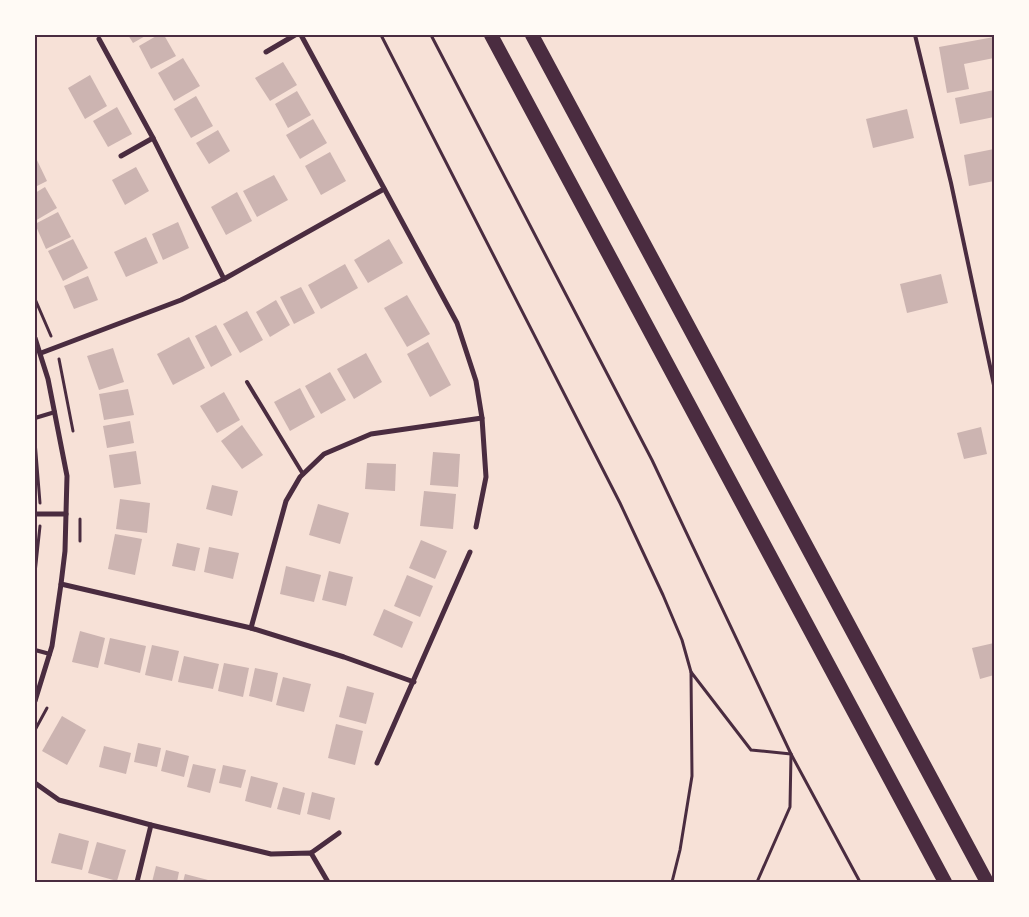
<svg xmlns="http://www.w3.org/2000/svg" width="1029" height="917" viewBox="0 0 1029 917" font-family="Cabin,sans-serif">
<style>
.building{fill:#ccb4b1}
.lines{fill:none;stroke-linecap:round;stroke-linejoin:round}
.path{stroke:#4a2c40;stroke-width:3}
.service{stroke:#4a2c40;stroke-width:4}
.minor{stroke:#4a2c40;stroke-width:5}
.trunk{stroke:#4a2c40;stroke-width:14}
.neatline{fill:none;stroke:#4a2c40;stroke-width:2}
</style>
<rect width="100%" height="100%" fill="#f7e1d7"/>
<!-- building -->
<g class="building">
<path d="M128,35H147L133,43Z"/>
<path d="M158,35H164L176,56L151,69L139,46Z"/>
<path d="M994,37V58L964,64L969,89L947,93L939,47Z"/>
<path d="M183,58L200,86L174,101L158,73Z"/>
<path d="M283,62L297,85L270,101L255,78Z"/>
<path d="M90,75L107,106L85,119L68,88Z"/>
<path d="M994,90V117L960,124L955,98Z"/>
<path d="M297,91L311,115L288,128L275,104Z"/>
<path d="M196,96L213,126L191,138L174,109Z"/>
<path d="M117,107L132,134L108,147L93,121Z"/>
<path d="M907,109L914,138L873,148L866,119Z"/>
<path d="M313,119L327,143L300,159L286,135Z"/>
<path d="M218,130L230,151L209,164L196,143Z"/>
<path d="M994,149V181L969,186L964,155Z"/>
<path d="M330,152L346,181L321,195L305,166Z"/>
<path d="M35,156L47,181L35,187Z"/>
<path d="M136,167L149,191L125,205L112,180Z"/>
<path d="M274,175L288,200L257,217L243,191Z"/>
<path d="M45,187L57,208L35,221V193Z"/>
<path d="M237,192L252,221L226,235L211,207Z"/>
<path d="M58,212L71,237L46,249L35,224Z"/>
<path d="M178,222L189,248L163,260L152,234Z"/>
<path d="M146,237L158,263L126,277L114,252Z"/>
<path d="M73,239L88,268L63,281L48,251Z"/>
<path d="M389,239L403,263L368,283L354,260Z"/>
<path d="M345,264L358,288L321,309L308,285Z"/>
<path d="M941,274L948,303L907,313L900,284Z"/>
<path d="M88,276L98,300L74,309L64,286Z"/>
<path d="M301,287L315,313L294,324L280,297Z"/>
<path d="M407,295L430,334L407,347L384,308Z"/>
<path d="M276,300L290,325L270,337L256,312Z"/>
<path d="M247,311L263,340L240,353L223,324Z"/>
<path d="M216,325L232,355L211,367L195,336Z"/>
<path d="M189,337L205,368L173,385L157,354Z"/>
<path d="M428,342L451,385L430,397L407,354Z"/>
<path d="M113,348L124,382L99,390L87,356Z"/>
<path d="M366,353L382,382L354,399L337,369Z"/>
<path d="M330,372L346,400L321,414L305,386Z"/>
<path d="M300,388L315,417L290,431L274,402Z"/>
<path d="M128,389L134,415L104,420L99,394Z"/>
<path d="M224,392L240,420L217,433L200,406Z"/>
<path d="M130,421L134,443L107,448L103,426Z"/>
<path d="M242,425L263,455L242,469L221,441Z"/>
<path d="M981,427L987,454L964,459L957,433Z"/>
<path d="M136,451L141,484L114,488L109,455Z"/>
<path d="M433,452L460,454L458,487L430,485Z"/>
<path d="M367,463L396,464L395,491L365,489Z"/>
<path d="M212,485L238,491L232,516L206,509Z"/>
<path d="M424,491L456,494L453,529L420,526Z"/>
<path d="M120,499L150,503L147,533L116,529Z"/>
<path d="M318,504L349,513L340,544L309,535Z"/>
<path d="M115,534L142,539L135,575L108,569Z"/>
<path d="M421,540L447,551L435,579L409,568Z"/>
<path d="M177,543L200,548L195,571L172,566Z"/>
<path d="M209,547L239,553L233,579L204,572Z"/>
<path d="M286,566L321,575L314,602L280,594Z"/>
<path d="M329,571L353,577L346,606L322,600Z"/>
<path d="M407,575L433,586L420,617L394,606Z"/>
<path d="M384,609L413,622L402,648L373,635Z"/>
<path d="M80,631L105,638L98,668L72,662Z"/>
<path d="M110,638L146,646L140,673L104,664Z"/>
<path d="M994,643V675L980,679L972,648Z"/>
<path d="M152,645L179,651L172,681L145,675Z"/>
<path d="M184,656L219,664L213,689L178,682Z"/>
<path d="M224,663L249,668L243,697L218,691Z"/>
<path d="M255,668L278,673L272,702L249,696Z"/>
<path d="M283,677L311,684L304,712L276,705Z"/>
<path d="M347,686L374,693L366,724L339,717Z"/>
<path d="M62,716L86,730L67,765L42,751Z"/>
<path d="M336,724L363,731L355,765L328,758Z"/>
<path d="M138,743L161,748L157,767L134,762Z"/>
<path d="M104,746L131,753L126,774L99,767Z"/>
<path d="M166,750L189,756L184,777L161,771Z"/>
<path d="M193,764L216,769L210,793L187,787Z"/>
<path d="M223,765L246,770L241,788L219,783Z"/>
<path d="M251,776L278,783L271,808L245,801Z"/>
<path d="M283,787L305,793L300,815L277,809Z"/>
<path d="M312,792L335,798L330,820L307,814Z"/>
<path d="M59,833L89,841L82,870L51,863Z"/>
<path d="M97,842L126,850L117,881L88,873Z"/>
<path d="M156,866L179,872L177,882H152Z"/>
<path d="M185,874L208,880V882H183Z"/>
</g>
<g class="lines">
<!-- path -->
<g class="path">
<path d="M381,35L620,503L663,595L682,640L691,672"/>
<path d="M431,35L652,460L791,754L860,882"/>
<path d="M35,299L51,336"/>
<path d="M59,359L73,431"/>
<path d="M35,441L40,503"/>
<path d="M80,541V519"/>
<path d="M35,573L40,526"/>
<path d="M35,730L47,708"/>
<path d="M672,882L680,850L692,776L691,672L751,750L791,754"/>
<path d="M757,882L790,807L791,754"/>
</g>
<!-- service -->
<g class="service">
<path d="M915,35L951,183L994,385"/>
<path d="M247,382L303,474"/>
<path d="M35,418L55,412"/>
<path d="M35,650L50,654"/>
</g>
<!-- minor -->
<g class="minor">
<path d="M301,35L457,323L476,381L482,418L486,477L476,527"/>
<path d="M99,39L153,138L224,279"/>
<path d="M266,52L295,35"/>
<path d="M121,156L153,138"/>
<path d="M35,338L48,379L67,476L65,551L61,584L52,646L35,701"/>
<path d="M41,353L181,300L224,279L384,189"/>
<path d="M35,514H66"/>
<path d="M61,584L251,628L344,657L414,682"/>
<path d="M251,628L286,501L300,477L324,454L371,434L482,418"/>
<path d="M377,763L470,552"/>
<path d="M35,783L59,800L151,825L271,854L311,853L328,882"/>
<path d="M311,853L339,833"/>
<path d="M137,882L151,825"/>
</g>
<!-- trunk -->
<g class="trunk">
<path d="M491,35L945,882"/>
<path d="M532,35L987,882"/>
</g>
</g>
<!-- border -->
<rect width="1029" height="917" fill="none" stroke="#fffaf5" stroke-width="72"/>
<rect x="36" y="36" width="957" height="845" class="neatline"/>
</svg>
